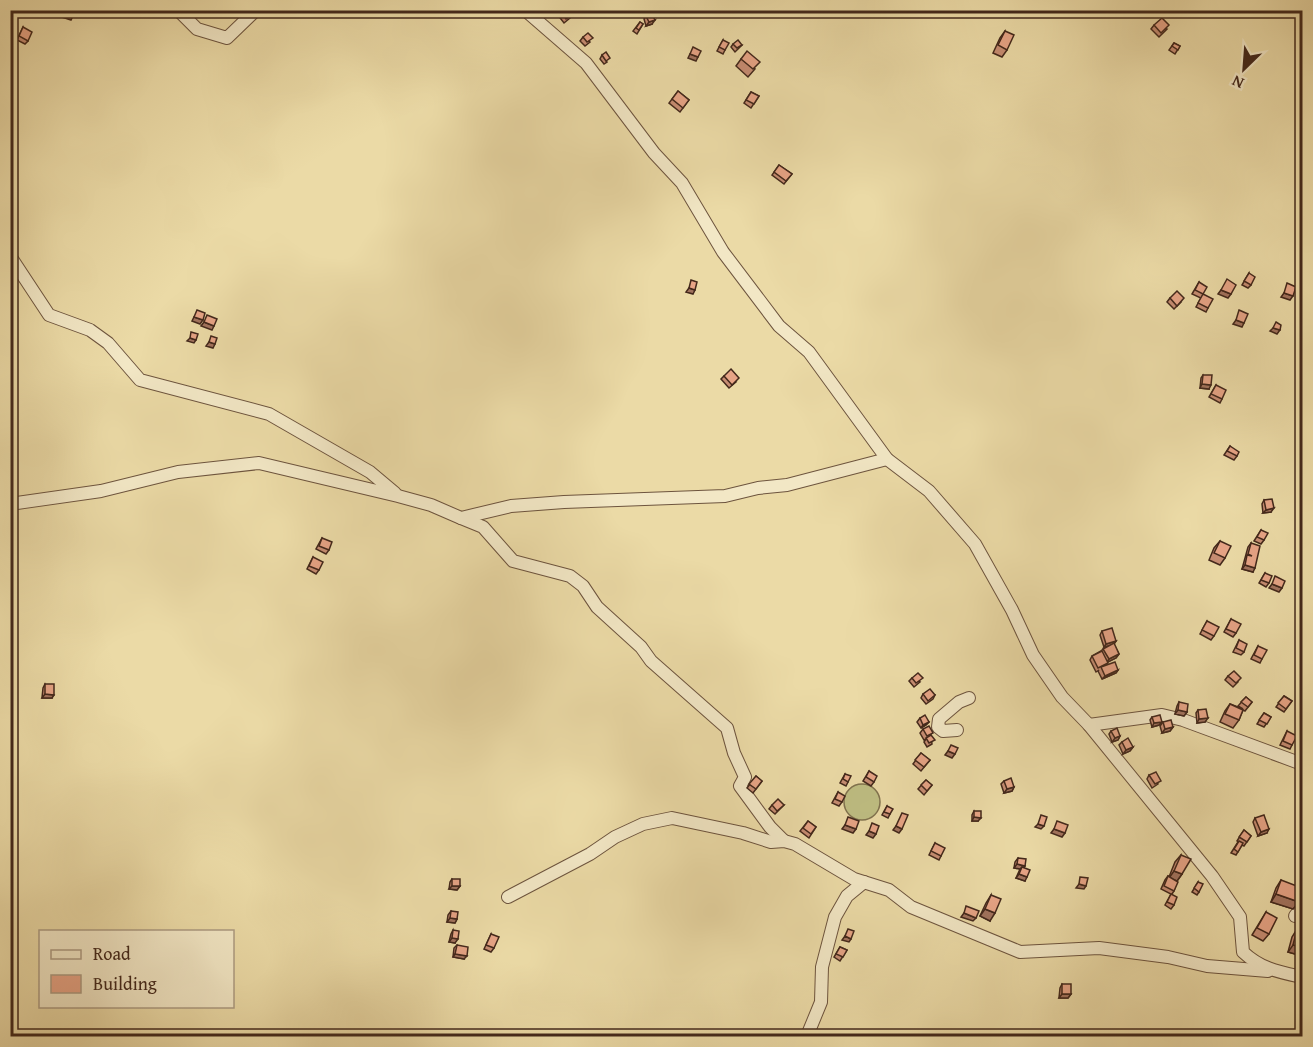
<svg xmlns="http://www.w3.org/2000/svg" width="1313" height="1047" viewBox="0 0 1313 1047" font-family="'Gentium Book Plus',serif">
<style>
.green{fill:#bebd82;stroke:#80724e;stroke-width:1.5}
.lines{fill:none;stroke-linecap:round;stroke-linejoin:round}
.minor-casing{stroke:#6d543e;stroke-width:14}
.minor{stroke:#f2e7c5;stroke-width:12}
.wall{fill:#c78d73;stroke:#43281b;stroke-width:1.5}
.shaded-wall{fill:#a2735e;stroke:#43281b;stroke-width:1.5}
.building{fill:#e7a486;stroke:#43281b;stroke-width:1.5}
</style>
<rect width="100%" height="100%" fill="#ebdaa6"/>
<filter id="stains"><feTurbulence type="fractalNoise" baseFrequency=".00333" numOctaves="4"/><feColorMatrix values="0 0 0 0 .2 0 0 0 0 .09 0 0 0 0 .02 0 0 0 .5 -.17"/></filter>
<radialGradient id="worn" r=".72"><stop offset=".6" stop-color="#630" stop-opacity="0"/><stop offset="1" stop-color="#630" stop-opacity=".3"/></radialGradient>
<!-- green -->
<circle class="green" cx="862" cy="802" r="18"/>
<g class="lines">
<defs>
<g id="minor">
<path d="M178,10L197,29L227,38L256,10"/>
<path d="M525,10L586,63L654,153L682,183L723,252L779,326L809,352L887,459L929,491L975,544L1012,610L1033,655L1062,697L1089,725L1212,876L1240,917L1243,952C1261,969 1279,972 1302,977"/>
<path d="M10,256L49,315L90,330L108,343L140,380L269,414L370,472L395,493"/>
<path d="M10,504L101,491L178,472L259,463L398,496L431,505L461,518L511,506L564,502L725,496L758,488L787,485L887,459"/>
<path d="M461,518L483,527L513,561L570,576L583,586L597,607L641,647L651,661L727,728L734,753L745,777L740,786L770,827L784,841"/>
<path d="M1089,725L1162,715L1183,720L1302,764"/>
<path d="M957,730L943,731L938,727L939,719L959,702L969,698"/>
<path d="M508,897L590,854L615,837L643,824L672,818L743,833L771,842L784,841L795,844L854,879L889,890L911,907L1020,952L1099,948L1168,957L1207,966L1268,971"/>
<path d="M1295,916L1302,907"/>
<path d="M807,1036L821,1002L822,967L835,917L847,896L864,882"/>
</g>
</defs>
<!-- minor casing -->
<use href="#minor" class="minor-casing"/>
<!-- minor -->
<use href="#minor" class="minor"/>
</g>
<!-- wall -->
<g class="wall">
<path d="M559,10L573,14L570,18L564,23L557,14Z"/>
<path d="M646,16L652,24L646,26L644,19Z"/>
<path d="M640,22L643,24L637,34L633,31Z"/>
<path d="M1154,25L1167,29L1159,37L1151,29Z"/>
<path d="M23,27L28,41L25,44L17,40Z"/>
<path d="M1005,31L1007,50L1002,57L993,53L1000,38Z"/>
<path d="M583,37L590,42L585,46L580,41Z"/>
<path d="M723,40L725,50L723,54L717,51Z"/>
<path d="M1174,43L1180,46L1175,54L1169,50Z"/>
<path d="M733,44L742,45L735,52L731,47Z"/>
<path d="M602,55L607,62L604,64L600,59Z"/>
<path d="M741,59L755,69L748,77L736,66Z"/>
<path d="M678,91L689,100L680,112L669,103Z"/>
<path d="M751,92L759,96L751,108L744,103Z"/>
<path d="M779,165L792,174L784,184L772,175Z"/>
<path d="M1249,273L1251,285L1248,288L1242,285Z"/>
<path d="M1199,282L1208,308L1206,312L1196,307L1201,298L1192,294Z"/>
<path d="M1170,298L1181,302L1174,309L1167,302Z"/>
<path d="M1203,375L1209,389L1200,388L1201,378Z"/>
<path d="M724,376L736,382L729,388L721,379Z"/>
<path d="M1216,385L1222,399L1220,403L1209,397Z"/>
<path d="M1230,446L1237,456L1234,460L1224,455Z"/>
<path d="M1264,500L1271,512L1263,513L1262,504Z"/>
<path d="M1261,530L1264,540L1261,544L1254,541Z"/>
<path d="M322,538L329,550L326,554L316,549Z"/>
<path d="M1220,541L1225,558L1220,565L1209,560L1214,548Z"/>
<path d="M1251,543L1253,572L1242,569L1248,547Z"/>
<path d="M313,557L319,570L316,574L307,569Z"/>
<path d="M1265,573L1269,583L1266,587L1259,583Z"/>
<path d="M1231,619L1236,633L1233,637L1224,632Z"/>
<path d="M1207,621L1214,636L1211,640L1200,634Z"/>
<path d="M1102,631L1116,641L1114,644L1119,654L1116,658L1107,662L1106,665L1118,670L1116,673L1102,679L1098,671L1099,670L1096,672L1090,660L1092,656L1101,651L1103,649L1108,646L1104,647L1100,635Z"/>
<path d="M1239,640L1244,652L1241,655L1233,652Z"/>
<path d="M1258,646L1262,659L1260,663L1251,659Z"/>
<path d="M1228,676L1238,682L1233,687L1225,680Z"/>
<path d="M912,678L920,682L914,687L909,681Z"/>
<path d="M45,684L52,698H42L43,688Z"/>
<path d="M923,694L935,695L933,699L926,704L921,698Z"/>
<path d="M1284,696L1292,701L1284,712L1276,707Z"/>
<path d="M1246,697L1252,702L1245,711L1243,710L1239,720L1233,728L1220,722L1225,711L1230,704L1243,709L1238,706Z"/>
<path d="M1179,702L1187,712L1184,716L1175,714L1177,706Z"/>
<path d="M1198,710L1205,722L1197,723L1196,713Z"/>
<path d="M1264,713L1271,717L1264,727L1257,724Z"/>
<path d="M1152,717L1162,722L1159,725L1152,727L1150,720Z"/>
<path d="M920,718L929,722L926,725L921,728L917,722Z"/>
<path d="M1163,722L1173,727L1170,731L1162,733L1160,726Z"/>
<path d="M923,729L931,735L932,744L927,747L924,742L926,739L924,740L920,733Z"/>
<path d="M1111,731L1120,736L1118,740L1112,742L1109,734Z"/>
<path d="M1287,731L1292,745L1290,749L1280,745Z"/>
<path d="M1122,742L1133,747L1130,751L1123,754L1119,745Z"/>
<path d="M921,753L930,760L921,771L913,764Z"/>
<path d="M869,771L874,782L871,786L863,781Z"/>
<path d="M845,774L848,782L846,786L840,783Z"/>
<path d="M1149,775L1158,784L1152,788L1147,779Z"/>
<path d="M756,776L762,781L753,793L747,788Z"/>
<path d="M926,780L932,785L924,795L918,789Z"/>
<path d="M1004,781L1014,787L1012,791L1004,793L1001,784Z"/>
<path d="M1301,789H1302V803L1298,793Z"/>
<path d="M838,792L842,802L839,806L832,803Z"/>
<path d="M772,805H784L775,814L769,809Z"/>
<path d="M887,806L890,814L888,818L882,815Z"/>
<path d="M974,811L978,821H972V815Z"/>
<path d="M1255,818L1267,833L1258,836L1253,822Z"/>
<path d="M808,821L816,827L809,838L800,831Z"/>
<path d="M1244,830L1251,836L1244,846L1242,845L1236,855L1231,853L1238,842L1237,841Z"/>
<path d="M935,843L941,856L939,860L929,855Z"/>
<path d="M1181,855L1182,874L1177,881L1174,891L1172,894L1174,905L1171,909L1165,905L1171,894L1161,889L1165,880L1168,876L1169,877L1175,862Z"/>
<path d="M1018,858L1024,867L1025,881L1016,878L1020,869L1014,868L1015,862Z"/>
<path d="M452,879L460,886L457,890L449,889L450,882Z"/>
<path d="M1281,880L1299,902L1293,909L1271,902L1276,888Z"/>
<path d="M1198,882L1199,892L1197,895L1192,892Z"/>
<path d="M991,895L990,921L980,916L986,903Z"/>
<path d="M451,911L457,919L455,923L447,922L448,915Z"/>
<path d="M1266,912L1269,934L1263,941L1252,935Z"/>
<path d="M1297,929L1302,956L1288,952L1292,937Z"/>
<path d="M453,930L455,943L449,942L451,934Z"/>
<path d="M491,934L494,948L491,952L484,949Z"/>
<path d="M457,945L464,959L453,957L454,948Z"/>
<path d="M840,947L847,950L840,961L834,957Z"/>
<path d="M1062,984L1071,994L1068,998H1059L1060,988Z"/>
</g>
<!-- shaded-wall -->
<g class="shaded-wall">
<path d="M1170,10H1174L1176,11L1173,15L1168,13Z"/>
<path d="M65,13L73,16L71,20L62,17Z"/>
<path d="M655,20L652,24L646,26L649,22Z"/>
<path d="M690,54L698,57L696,61L688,58Z"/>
<path d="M689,288L695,290L693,294L686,292Z"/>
<path d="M1221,290L1231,294L1228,298L1218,294Z"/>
<path d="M1284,293L1293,296L1290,300L1281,297Z"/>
<path d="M194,317L203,320L200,324L192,321Z"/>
<path d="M1236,320L1244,323L1242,327L1233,324Z"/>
<path d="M204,322L214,326L212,330L201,326Z"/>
<path d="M1273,328L1280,330L1277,334L1270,331Z"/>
<path d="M190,338L196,340L194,343L187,341Z"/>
<path d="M209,342L215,344L213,348L206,346Z"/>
<path d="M1202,384L1211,385L1209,389L1200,388Z"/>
<path d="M1274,508L1271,512L1263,513L1266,510Z"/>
<path d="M1245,565L1255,568L1253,572L1242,569Z"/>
<path d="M1272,584L1282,588L1279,592L1269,588Z"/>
<path d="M1116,641L1113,645L1104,647L1106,644Z"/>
<path d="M1119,654L1116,658L1106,663L1109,659Z"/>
<path d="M1118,670L1116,673L1102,679L1105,676Z"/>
<path d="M45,694L54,695L52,698H42Z"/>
<path d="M1178,710L1187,712L1184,716L1175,714Z"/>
<path d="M1208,718L1205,722L1197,723L1199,719Z"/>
<path d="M929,722L926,725L921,728L923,725Z"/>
<path d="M1162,722L1159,725L1152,727L1154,723Z"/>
<path d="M1173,727L1170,731L1162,733L1165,729Z"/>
<path d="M1120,736L1118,740L1112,742L1115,738Z"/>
<path d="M1133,747L1130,751L1123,754L1126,750Z"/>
<path d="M948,751L955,754L952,758L945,755Z"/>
<path d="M1014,787L1012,791L1004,793L1007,789Z"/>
<path d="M974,817L981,818L978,821H972Z"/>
<path d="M1038,824L1044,826L1041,829L1035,827Z"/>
<path d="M845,825L856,829L853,833L842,829Z"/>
<path d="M896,826L902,829L899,833L893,830Z"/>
<path d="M1054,829L1065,833L1062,837L1051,833Z"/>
<path d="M1269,829L1267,833L1258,836L1261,832Z"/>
<path d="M869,831L876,834L873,838L866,835Z"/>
<path d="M1017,864L1025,866L1022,870V867L1020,869L1014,868Z"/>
<path d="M1174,871L1182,874L1177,881L1169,878Z"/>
<path d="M1019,874L1027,877L1025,881L1016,878Z"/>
<path d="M1079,884L1086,886L1084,889L1076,888Z"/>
<path d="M452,886H460L457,890L449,889Z"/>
<path d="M1276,894L1299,902L1293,909L1271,902Z"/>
<path d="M985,909L995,913L990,921L980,916Z"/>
<path d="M964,913L976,918L973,921L961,917Z"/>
<path d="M450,918L457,919L455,923L447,922Z"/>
<path d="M845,936L851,939L849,942L842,940Z"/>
<path d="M452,938L458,939L455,943L449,942Z"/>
<path d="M1293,945L1302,947V956L1288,952Z"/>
<path d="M455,954L467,956L464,959L453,957Z"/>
<path d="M1062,994H1071L1068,998H1059Z"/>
</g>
<!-- building -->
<g class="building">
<path d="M66,10H76L73,16L65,13Z"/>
<path d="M560,10H570L573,14L566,19Z"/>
<path d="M652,14L655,20L649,22L646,16Z"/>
<path d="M1162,18L1169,25L1161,33L1154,25Z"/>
<path d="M640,22L643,24L639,30L636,28Z"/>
<path d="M23,27L32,32L28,41L19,36Z"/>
<path d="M1005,31L1014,35L1007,50L998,45Z"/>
<path d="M588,33L593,38L587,42L583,37Z"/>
<path d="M723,40L729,43L725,50L719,47Z"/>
<path d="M738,40L742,45L737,48L733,44Z"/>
<path d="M1174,43L1180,46L1178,50L1172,46Z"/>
<path d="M693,47L701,51L698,57L690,54Z"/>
<path d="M747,51L760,62L753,69L741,59Z"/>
<path d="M606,52L610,58L606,61L602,55Z"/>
<path d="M678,91L689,100L683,108L672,99Z"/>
<path d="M751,92L759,96L754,104L746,100Z"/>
<path d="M779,165L792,174L786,181L774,172Z"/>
<path d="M1249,273L1255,277L1251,285L1244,281Z"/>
<path d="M1227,279L1236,285L1231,294L1221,290Z"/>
<path d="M691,280L697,282L695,290L689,288Z"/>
<path d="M1199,282L1207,287L1203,294L1195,290Z"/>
<path d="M1287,283L1296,287L1293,296L1284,293Z"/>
<path d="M1177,291L1184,298L1177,306L1170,298Z"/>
<path d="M1203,294L1213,299L1208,308L1198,303Z"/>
<path d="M197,310L205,313L203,320L194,317Z"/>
<path d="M1239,310L1248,314L1244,323L1236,320Z"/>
<path d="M207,315L217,319L214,326L204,322Z"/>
<path d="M1276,322L1281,325L1280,330L1273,328Z"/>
<path d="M191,332L198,334L196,340L190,338Z"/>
<path d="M211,336L217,338L215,344L209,342Z"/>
<path d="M731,369L739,378L732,385L724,376Z"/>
<path d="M1203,375H1212L1211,385L1202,384Z"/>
<path d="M1216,385L1226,390L1222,399L1211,394Z"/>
<path d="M1230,446L1239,452L1237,456L1227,451Z"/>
<path d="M1272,499L1274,508L1266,510L1264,500Z"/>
<path d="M1261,530L1268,533L1264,540L1257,537Z"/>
<path d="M322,538L332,542L329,550L319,546Z"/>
<path d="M1220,541L1231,546L1225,558L1214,553Z"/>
<path d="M1251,543L1260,546L1255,568L1245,565L1247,555L1252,556L1248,554Z"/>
<path d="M313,557L323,562L319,570L309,566Z"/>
<path d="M1265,573L1272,576L1269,583L1261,580Z"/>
<path d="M1275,576L1285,581L1282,588L1272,584Z"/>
<path d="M1231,619L1241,624L1236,633L1226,629Z"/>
<path d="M1207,621L1219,627L1214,636L1202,630Z"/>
<path d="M1112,628L1116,641L1106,644L1102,631Z"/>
<path d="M1239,640L1247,644L1244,652L1236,648Z"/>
<path d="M1114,643L1119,654L1109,659L1103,649Z"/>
<path d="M1258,646L1267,650L1262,659L1254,655Z"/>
<path d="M1102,651L1108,663L1098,668L1092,656Z"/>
<path d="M1115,662L1118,670L1105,676L1101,667Z"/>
<path d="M1234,671L1241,678L1236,683L1228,676Z"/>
<path d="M918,673L923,678L916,683L912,678Z"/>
<path d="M45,684H54V695L45,694Z"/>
<path d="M930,689L935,695L928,701L923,694Z"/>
<path d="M1284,696L1292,701L1286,709L1278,703Z"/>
<path d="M1246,697L1252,702L1248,707L1241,702Z"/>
<path d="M1179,702L1188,704L1187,712L1178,710Z"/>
<path d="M1230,704L1243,710L1239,720L1225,714Z"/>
<path d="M1206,709L1208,718L1199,719L1198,710Z"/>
<path d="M1264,713L1271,717L1267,724L1259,720Z"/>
<path d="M925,715L929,722L923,725L920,718Z"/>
<path d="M1160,715L1162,722L1154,723L1152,717Z"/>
<path d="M1171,720L1173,727L1165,729L1163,722Z"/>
<path d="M929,726L933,733L927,736L923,729Z"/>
<path d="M1117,728L1120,736L1115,738L1111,731Z"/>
<path d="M1287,731L1297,736L1292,745L1283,741Z"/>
<path d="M931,735L935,740L929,743L926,738Z"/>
<path d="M1128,738L1133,747L1126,750L1122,742Z"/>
<path d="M951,745L958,748L955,754L948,751Z"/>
<path d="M921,753L930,760L924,767L915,760Z"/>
<path d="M869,771L877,776L874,782L866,777Z"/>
<path d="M1156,772L1161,781L1155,784L1149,775Z"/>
<path d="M845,774L851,776L848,782L843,779Z"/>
<path d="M756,776L762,781L756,789L749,784Z"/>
<path d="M1011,778L1014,787L1007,789L1004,781Z"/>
<path d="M926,780L932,785L927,791L921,785Z"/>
<path d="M838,792L845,796L842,802L835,799Z"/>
<path d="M778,799L784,805L777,811L772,805Z"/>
<path d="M887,806L893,809L890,814L884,812Z"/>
<path d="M974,811H981V818L974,817Z"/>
<path d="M902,813L908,815L902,829L896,826Z"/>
<path d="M1041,815L1047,817L1044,826L1038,824Z"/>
<path d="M1264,815L1269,829L1261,832L1255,818Z"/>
<path d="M848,817L859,821L856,829L845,825Z"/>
<path d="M808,821L816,827L811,834L803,828Z"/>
<path d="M1057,821L1068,825L1065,833L1054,829Z"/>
<path d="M872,823L879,826L876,834L869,831Z"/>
<path d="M1244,830L1251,836L1247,842L1239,837Z"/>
<path d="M1239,841L1243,843L1238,852L1234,849Z"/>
<path d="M935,843L945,848L941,856L931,851Z"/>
<path d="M1181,855L1191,859L1182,874L1174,871Z"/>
<path d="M1018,858L1026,859L1025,866L1017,864Z"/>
<path d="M1022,867L1030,870L1027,877L1019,874Z"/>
<path d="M1168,876L1178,882L1174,891L1164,886Z"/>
<path d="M1080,877L1088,878L1086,886L1079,884Z"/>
<rect x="452" y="879" width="8" height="7"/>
<path d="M1281,880L1302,888V891L1299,902L1276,894Z"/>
<path d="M1198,882L1203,884L1199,892L1194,888Z"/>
<path d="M1171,894L1177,897L1174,905L1167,902Z"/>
<path d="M991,895L1001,899L995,913L985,909Z"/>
<path d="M966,906L979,911L976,918L964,913Z"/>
<path d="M451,911L458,912L457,919L450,918Z"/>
<path d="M1266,912L1277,918L1269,934L1257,928Z"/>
<path d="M848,929L854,931L851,939L845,936Z"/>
<path d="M1297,929L1302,931V947L1293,945Z"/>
<path d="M453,930L459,931L458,939L452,938Z"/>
<path d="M491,934L499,937L494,948L486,945Z"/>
<path d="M457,945L468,947L467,956L455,954Z"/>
<path d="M840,947L847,950L843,957L836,954Z"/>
<rect x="1062" y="984" width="9" height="10"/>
</g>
<!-- margin -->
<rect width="1313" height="1047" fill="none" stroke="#ebdaa6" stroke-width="36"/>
<rect x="12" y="12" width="1289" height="1023" fill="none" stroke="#43281b" stroke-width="3"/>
<rect x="18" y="18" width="1277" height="1011" fill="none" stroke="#43281b" stroke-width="1.5"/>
<!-- legend -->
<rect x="39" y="930" width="195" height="78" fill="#f2e7c5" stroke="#ac9b81" stroke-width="1.5"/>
<rect x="51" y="950" width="30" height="9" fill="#f2e7c5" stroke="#ac9b81" stroke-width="1.5"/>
<text x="93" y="960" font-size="18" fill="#43281b">Road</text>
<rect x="51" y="975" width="30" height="18" fill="#e7a486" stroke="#ac9b81" stroke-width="1.5"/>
<text x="93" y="990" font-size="18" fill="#43281b">Building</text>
<!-- north arrow -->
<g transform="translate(1244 69) rotate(205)" stroke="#f2e7c5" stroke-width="4.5" paint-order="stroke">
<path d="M0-4.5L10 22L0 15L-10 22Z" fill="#43281b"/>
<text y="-9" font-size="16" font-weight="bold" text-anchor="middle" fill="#43281b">N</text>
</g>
<rect width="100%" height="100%" filter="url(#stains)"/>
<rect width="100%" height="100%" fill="url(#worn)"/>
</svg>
